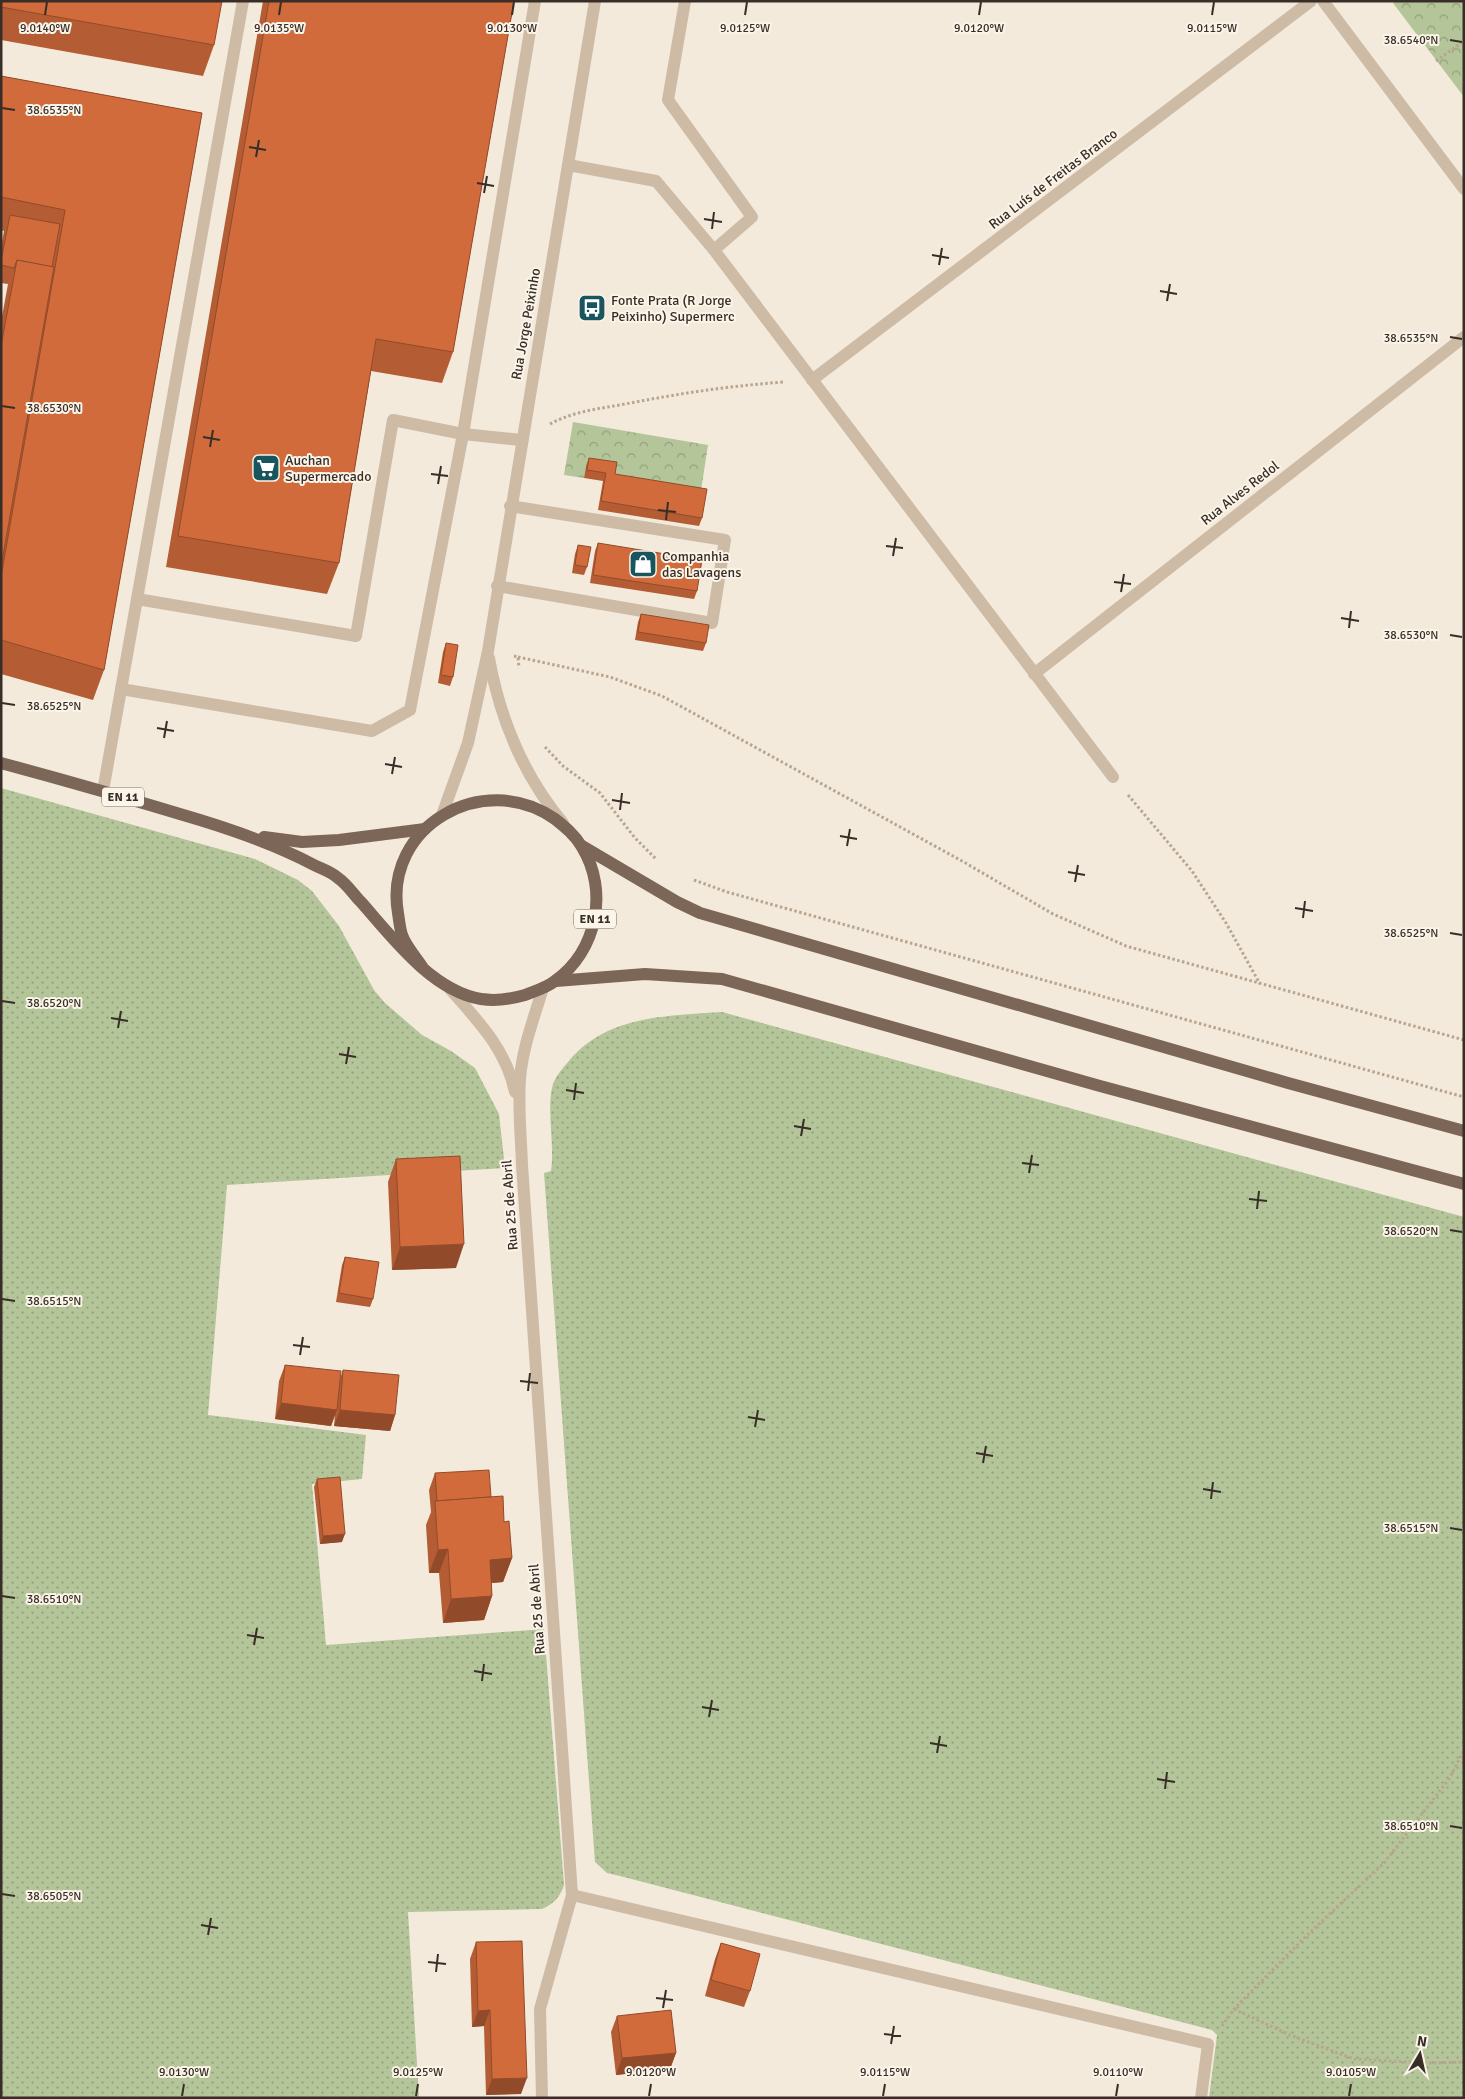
<svg xmlns="http://www.w3.org/2000/svg" width="1465" height="2099" viewBox="0 0 1465 2099" font-family="Signika,sans-serif">
<style>
.grass{fill:url(#grass-dots)}
.forest{fill:url(#forest-crowns)}
.lines{fill:none;stroke-linecap:round;stroke-linejoin:round}
.path{stroke:#b9a58f;stroke-width:3;stroke-dasharray:2.5 2.5;stroke-linecap:butt}
.minor{stroke:#cdbba5;stroke-width:12}
.major{stroke:#7c6657;stroke-width:12}
.wall{fill:#b45c34}
.shaded-wall{fill:#924b2a}
.building{fill:#d16b3c;stroke:#924b2a}
.ticks{fill:none;stroke:#392e27;stroke-width:2}
.labels{text-anchor:middle;dominant-baseline:central;stroke-width:4;stroke-linejoin:round;paint-order:stroke}
.shield{fill:#fbf4e8;stroke:#736961;stroke-width:1}
.shield-label{font-size:12px;font-weight:bold;fill:#392e27}
.street-label{font-size:14px;fill:#392e27;stroke:#fbf4e8}
.poi-label{font-size:14px;fill:#392e27;stroke:#fbf4e8;text-anchor:start}
.ticks-label{font-size:12px;text-anchor:middle;fill:#392e27;stroke:#fbf4e8;stroke-width:4;stroke-linejoin:round;paint-order:stroke}
</style>
<defs>
<pattern id="grass-dots" width="8" height="8" patternUnits="userSpaceOnUse" patternTransform="scale(1.25)"><rect width="8" height="8" fill="#b3c599"/><path d="M2 2h.1M6 6h.1" fill="none" stroke="#93a07d" stroke-width="1.8" stroke-linecap="round"/></pattern>
<pattern id="forest-crowns" width="20" height="18" patternUnits="userSpaceOnUse" patternTransform="scale(1.25)"><rect width="20" height="18" fill="#b3c599"/><path d="M2 6a3 3 0 1 1 6 0M12 15a3 3 0 1 1 6 0" fill="none" stroke="#93a07d"/></pattern>
</defs>
<rect width="100%" height="100%" fill="#f4eadb"/>
<!-- grass -->
<g class="grass">
<path d="M1,788L255,859L298,880L312,891L339,926L374,990L385,1003L422,1035L451,1051L475,1068L499,1114L505,1168L227,1185L208,1415L366,1435L362,1479L312,1484L326,1645L544,1629L564,1885C560,1897 554,1904 542,1909L408,1912L419,2098H1Z"/>
<path d="M722,1012L1464,1217V2098H1209L1217,2035L1212,2030L620,1876L607,1873L595,1862L544,1173L551,1171C555,1145 546,1107 553,1084C556,1076 563,1068 568,1062C606,1015 667,1016 722,1012Z"/>
</g>
<!-- forest -->
<g class="forest">
<path d="M1395,1H1464V97L1393,3Z"/>
<path d="M573,422L708,445L700,497L612,483L586,466L584,478L564,475Z"/>
</g>
<g class="lines">
<!-- path -->
<g class="path">
<path d="M1436,61L1464,41"/>
<path d="M550,424C572,412 596,409 620,405C676,394 727,386 784,382"/>
<path d="M514,656L518,657L519,668"/>
<path d="M518,657L610,677L662,696L962,861L1053,914L1126,946L1464,1040"/>
<path d="M545,747L563,766L600,793L635,838L656,859"/>
<path d="M1128,795L1192,871L1226,923L1260,984"/>
<path d="M694,880L727,892L1464,1097"/>
<path d="M1234,2009L1290,2035L1354,2059L1428,2063L1464,2062"/>
<path d="M1222,2026L1234,2009L1302,1940L1384,1863L1449,1779L1464,1750"/>
</g>
<!-- minor -->
<g class="minor">
<path d="M685,1L668,100L752,217L714,250"/>
<path d="M1323,1L1464,189"/>
<path d="M568,165L656,181L714,250L1113,777"/>
<path d="M812,380L1311,1"/>
<path d="M497,586L712,623L725,540L510,506"/>
<path d="M137,599L356,636L393,420L463,434L521,440"/>
<path d="M489,658C500,719 523,775 563,823"/>
<path d="M1034,674L1464,337"/>
<path d="M121,689L372,731L410,710L463,434L535,1"/>
<path d="M103,791L243,1"/>
<path d="M442,815L468,743L488,651L595,1"/>
<path d="M450,989C478,1021 506,1049 515,1092"/>
<path d="M572,1895L1208,2044L1201,2098"/>
<path d="M542,2098L540,2009L572,1895L522,1165C521,1137 518,1107 520,1079C522,1049 534,1018 543,988"/>
</g>
<!-- major -->
<g class="major">
<path d="M1,763C68,781 134,800 200,820C239,832 277,845 314,865C322,869 332,872 338,878C347,884 354,895 361,902C392,937 432,991 481,999C494,1001 511,999 525,995C535,991 546,988 555,981C597,951 609,891 582,847C575,835 565,827 555,819C484,769 383,826 398,913C399,920 400,929 402,935C406,947 417,958 423,968"/>
<path d="M264,837L302,842L339,840L425,829"/>
<path d="M582,846L677,902L700,913L1288,1083L1464,1131"/>
<path d="M556,981L645,974L722,979L1100,1086L1464,1184"/>
</g>
</g>
<!-- wall -->
<g class="wall">
<path d="M1,1L214,45L203,76L1,40Z"/>
<path d="M263,1H514L453,352L442,383L371,371L339,563L327,594L166,567Z"/>
<path d="M1,76L202,113L104,670L93,700L1,674V322L8,284L1,283V247L4,231L1,230Z"/>
<path d="M589,458L615,474L702,518L699,526L598,510L603,481L584,478L586,466Z"/>
<path d="M598,543L697,591L694,599L590,583L595,551Z"/>
<path d="M578,545L587,567L584,575L572,573L575,554Z"/>
<path d="M641,614L706,643L703,651L635,640L638,622Z"/>
<path d="M446,643L453,677L450,686L438,683L443,652Z"/>
<path d="M396,1159L456,1268L392,1270L388,1182Z"/>
<path d="M345,1257L373,1299L370,1307L336,1302L342,1265Z"/>
<path d="M285,1365L340,1379L343,1370L395,1415L390,1431L334,1426L335,1414L331,1426L275,1419L279,1381Z"/>
<path d="M435,1473L491,1497L504,1522L512,1558L503,1582L491,1583L492,1596L484,1620L443,1623L439,1573H429L426,1525L431,1512L429,1490Z"/>
<path d="M317,1479L342,1542L320,1544L314,1487Z"/>
<path d="M476,1942L521,2094L486,2095L484,2026L472,2027L470,1959Z"/>
<path d="M721,1943L750,1991L744,2007L705,1996L715,1959Z"/>
<path d="M617,2016L676,2053L670,2069L616,2075L611,2032Z"/>
</g>
<!-- shaded-wall -->
<g class="shaded-wall">
<path d="M464,1244L456,1268L392,1270L400,1247Z"/>
<path d="M281,1403L337,1410L331,1426L275,1419Z"/>
<path d="M340,1410L395,1415L390,1431L334,1426Z"/>
<path d="M345,1534L342,1542L320,1544L323,1536Z"/>
<path d="M448,1549L439,1573H429L438,1550Z"/>
<path d="M512,1558L503,1582L481,1584L490,1560Z"/>
<path d="M492,1596L484,1620L443,1623L451,1599Z"/>
<path d="M490,2010L484,2026L472,2027L478,2011Z"/>
<path d="M676,2053L670,2069L616,2075L622,2058Z"/>
<path d="M527,2078L521,2094L486,2095L492,2079Z"/>
</g>
<!-- building -->
<g class="building">
<path d="M1,1H222L214,45L1,7Z"/>
<path d="M269,1H514L453,352L376,339L339,563L178,536Z"/>
<path d="M1,76L202,113L104,670L1,640V577L65,210L1,197Z"/>
<path d="M10,215L60,224L52,267L17,260L14,268L1,265V261Z"/>
<path d="M17,260L54,267L1,567V346Z"/>
<path d="M589,458L617,462L615,474L707,489L702,518L601,501L606,473L587,470Z"/>
<path d="M598,543L702,560L697,591L593,575Z"/>
<path d="M578,545L591,547L587,567L575,565Z"/>
<path d="M641,614L709,625L706,643L638,632Z"/>
<path d="M446,643L458,645L453,677L441,675Z"/>
<path d="M460,1156L464,1244L400,1247L396,1159Z"/>
<path d="M345,1257L379,1262L373,1299L339,1293Z"/>
<path d="M285,1365L341,1371L337,1410L281,1403Z"/>
<path d="M343,1370L399,1375L395,1415L340,1410Z"/>
<path d="M489,1470L491,1497L437,1501L435,1473Z"/>
<path d="M340,1477L345,1534L323,1536L317,1479Z"/>
<path d="M503,1496L504,1522L509,1521L512,1558L490,1560L492,1596L451,1599L448,1549L438,1550L435,1501Z"/>
<path d="M522,1941L527,2078L492,2079L490,2010L478,2011L476,1942Z"/>
<path d="M721,1943L760,1954L750,1991L711,1980Z"/>
<path d="M671,2010L676,2053L622,2058L617,2016Z"/>
</g>
<!-- ticks -->
<path class="ticks" d="M45,15L47,2M279,15L281,2M512,15L514,2M745,15L747,2M979,15L981,2M1212,15L1214,2M1450,40L1462,42M2,108L15,110M249,147L266,150M256,157L259,140M477,183L494,186M484,193L487,176M704,219L722,222M712,229L714,212M932,255L949,258M939,265L942,248M1160,291L1177,294M1167,301L1170,284M1450,337L1462,339M2,406L15,408M203,437L220,440M210,447L213,430M431,474L448,476M438,484L441,466M658,510L676,512M666,520L668,502M886,546L903,548M893,556L896,538M1114,582L1131,584M1121,592L1124,574M1341,618L1359,621M1349,628L1351,611M1450,635L1462,637M2,703L15,705M157,728L174,731M164,738L167,721M385,764L402,767M392,774L395,757M612,800L630,803M620,810L622,793M840,836L857,839M847,846L850,829M1068,872L1085,875M1075,882L1078,865M1295,908L1313,911M1303,918L1305,901M1450,933L1462,935M2,1001L15,1003M111,1018L128,1021M118,1028L121,1011M339,1054L356,1057M346,1064L349,1047M566,1090L584,1093M574,1100L576,1083M794,1126L811,1129M801,1136L804,1119M1022,1163L1039,1165M1029,1173L1032,1155M1249,1199L1267,1201M1257,1209L1259,1191M1450,1230L1462,1232M2,1299L15,1301M293,1345L310,1347M300,1355L303,1337M520,1381L538,1383M528,1391L530,1373M748,1417L765,1420M755,1427L758,1410M976,1453L993,1456M983,1463L986,1446M1203,1489L1221,1492M1211,1499L1213,1482M1450,1528L1462,1530M2,1596L15,1598M247,1635L264,1638M254,1645L257,1628M474,1671L492,1674M482,1681L484,1664M702,1707L719,1710M709,1717L712,1700M930,1743L947,1746M937,1753L940,1736M1157,1779L1175,1782M1165,1789L1167,1772M1450,1826L1462,1828M2,1894L15,1896M201,1925L218,1928M208,1935L211,1918M428,1962L446,1964M436,1972L438,1954M656,1998L673,2000M663,2008L666,1990M884,2034L901,2036M891,2044L894,2026M182,2096L184,2084M416,2096L418,2084M649,2096L651,2084M883,2096L885,2084M1116,2096L1118,2084M1349,2096L1351,2084"/>
<!-- icons -->
<defs>
<symbol id="bus-square" viewBox="-11 -11 22 22"><rect x="-9" y="-9" width="18" height="18" rx="4" fill="#19555e" stroke="#fbf4e8"/><path d="M-5-6H5V4H4V6H2V4H-2V6H-4V4H-5ZM-3.5-4V0h7V-4ZM-3.5 1.2v1.5H-2V1.2ZM2 1.2v1.5H3.5V1.2Z" fill="#fff"/></symbol>
<symbol id="supermarket-square" viewBox="-11 -11 22 22"><rect x="-9" y="-9" width="18" height="18" rx="4" fill="#19555e" stroke="#fbf4e8"/><path d="M-6-5.5h2.5l.6 2H6L4.5 2H-2.5L-4.4-4H-6ZM-1.5 3.2a1.3 1.3 0 1 0 .1 0ZM3 3.2a1.3 1.3 0 1 0 .1 0Z" fill="#fff"/></symbol>
<symbol id="shop-square" viewBox="-11 -11 22 22"><rect x="-9" y="-9" width="18" height="18" rx="4" fill="#19555e" stroke="#fbf4e8"/><path d="M-5-2.5h2.3a2.7 3.5 0 0 1 5.4 0H5L5.5 6h-11ZM-1.5-2.5h3a1.5 2.3 0 0 0-3 0Z" fill="#fff"/></symbol>
</defs>
<g fill-rule="evenodd">
<use href="#bus-square" x="576" y="292" width="32" height="32"/>
<use href="#supermarket-square" x="250" y="452" width="32" height="32"/>
<use href="#shop-square" x="627" y="548" width="32" height="32"/>
</g>
<g class="labels">
<!-- shield labels -->
<g class="shield">
<rect x="102" y="787.5" width="42" height="19" rx="4"/>
<rect x="574" y="909.5" width="42" height="19" rx="4"/>
</g>
<g class="shield-label">
<text x="123" y="797">EN 11</text>
<text x="595" y="919">EN 11</text>
</g>
<!-- street labels -->
<g class="street-label">
<text transform="translate(1053 179) rotate(-37)">Rua Luís de Freitas Branco</text>
<text transform="translate(526 324) rotate(-80)">Rua Jorge Peixinho</text>
<text transform="translate(1240 493) rotate(-38)">Rua Alves Redol</text>
<text transform="translate(510 1205) rotate(-94)">Rua 25 de Abril</text>
<text transform="translate(537 1609) rotate(-94)">Rua 25 de Abril</text>
</g>
<!-- poi labels -->
<g class="poi-label">
<text x="611" y="300">Fonte Prata (R Jorge<tspan x="611" dy="16">Peixinho) Supermerc</tspan></text>
<text x="285" y="460">Auchan<tspan x="285" dy="16">Supermercado</tspan></text>
<text x="662" y="556">Companhia<tspan x="662" dy="16">das Lavagens</tspan></text>
</g>
</g>
<g class="ticks-label">
<text x="279" y="32">9.0135°W</text>
<text x="512" y="32">9.0130°W</text>
<text x="745" y="32">9.0125°W</text>
<text x="979" y="32">9.0120°W</text>
<text x="45" y="32">9.0140°W</text>
<text x="1212" y="32">9.0115°W</text>
<text x="1411" y="44">38.6540°N</text>
<text x="54" y="114">38.6535°N</text>
<text x="1411" y="342">38.6535°N</text>
<text x="54" y="412">38.6530°N</text>
<text x="1411" y="639">38.6530°N</text>
<text x="54" y="710">38.6525°N</text>
<text x="1411" y="937">38.6525°N</text>
<text x="54" y="1007">38.6520°N</text>
<text x="1411" y="1235">38.6520°N</text>
<text x="54" y="1305">38.6515°N</text>
<text x="1411" y="1532">38.6515°N</text>
<text x="54" y="1603">38.6510°N</text>
<text x="1411" y="1830">38.6510°N</text>
<text x="54" y="1900">38.6505°N</text>
<text x="184" y="2076">9.0130°W</text>
<text x="418" y="2076">9.0125°W</text>
<text x="651" y="2076">9.0120°W</text>
<text x="885" y="2076">9.0115°W</text>
<text x="1118" y="2076">9.0110°W</text>
<text x="1351" y="2076">9.0105°W</text>
</g>
<!-- border -->
<rect width="1465" height="2099" fill="none" stroke="#392e27" stroke-width="5"/>
<!-- north arrow -->
<g transform="translate(1420 2054) rotate(9)" stroke="#fbf4e8" stroke-width="4" paint-order="stroke">
<path d="M0-4L9 19L0 12L-9 19Z" fill="#392e27"/>
<text y="-8" font-size="14" font-weight="bold" text-anchor="middle" fill="#392e27">N</text>
</g>
</svg>
